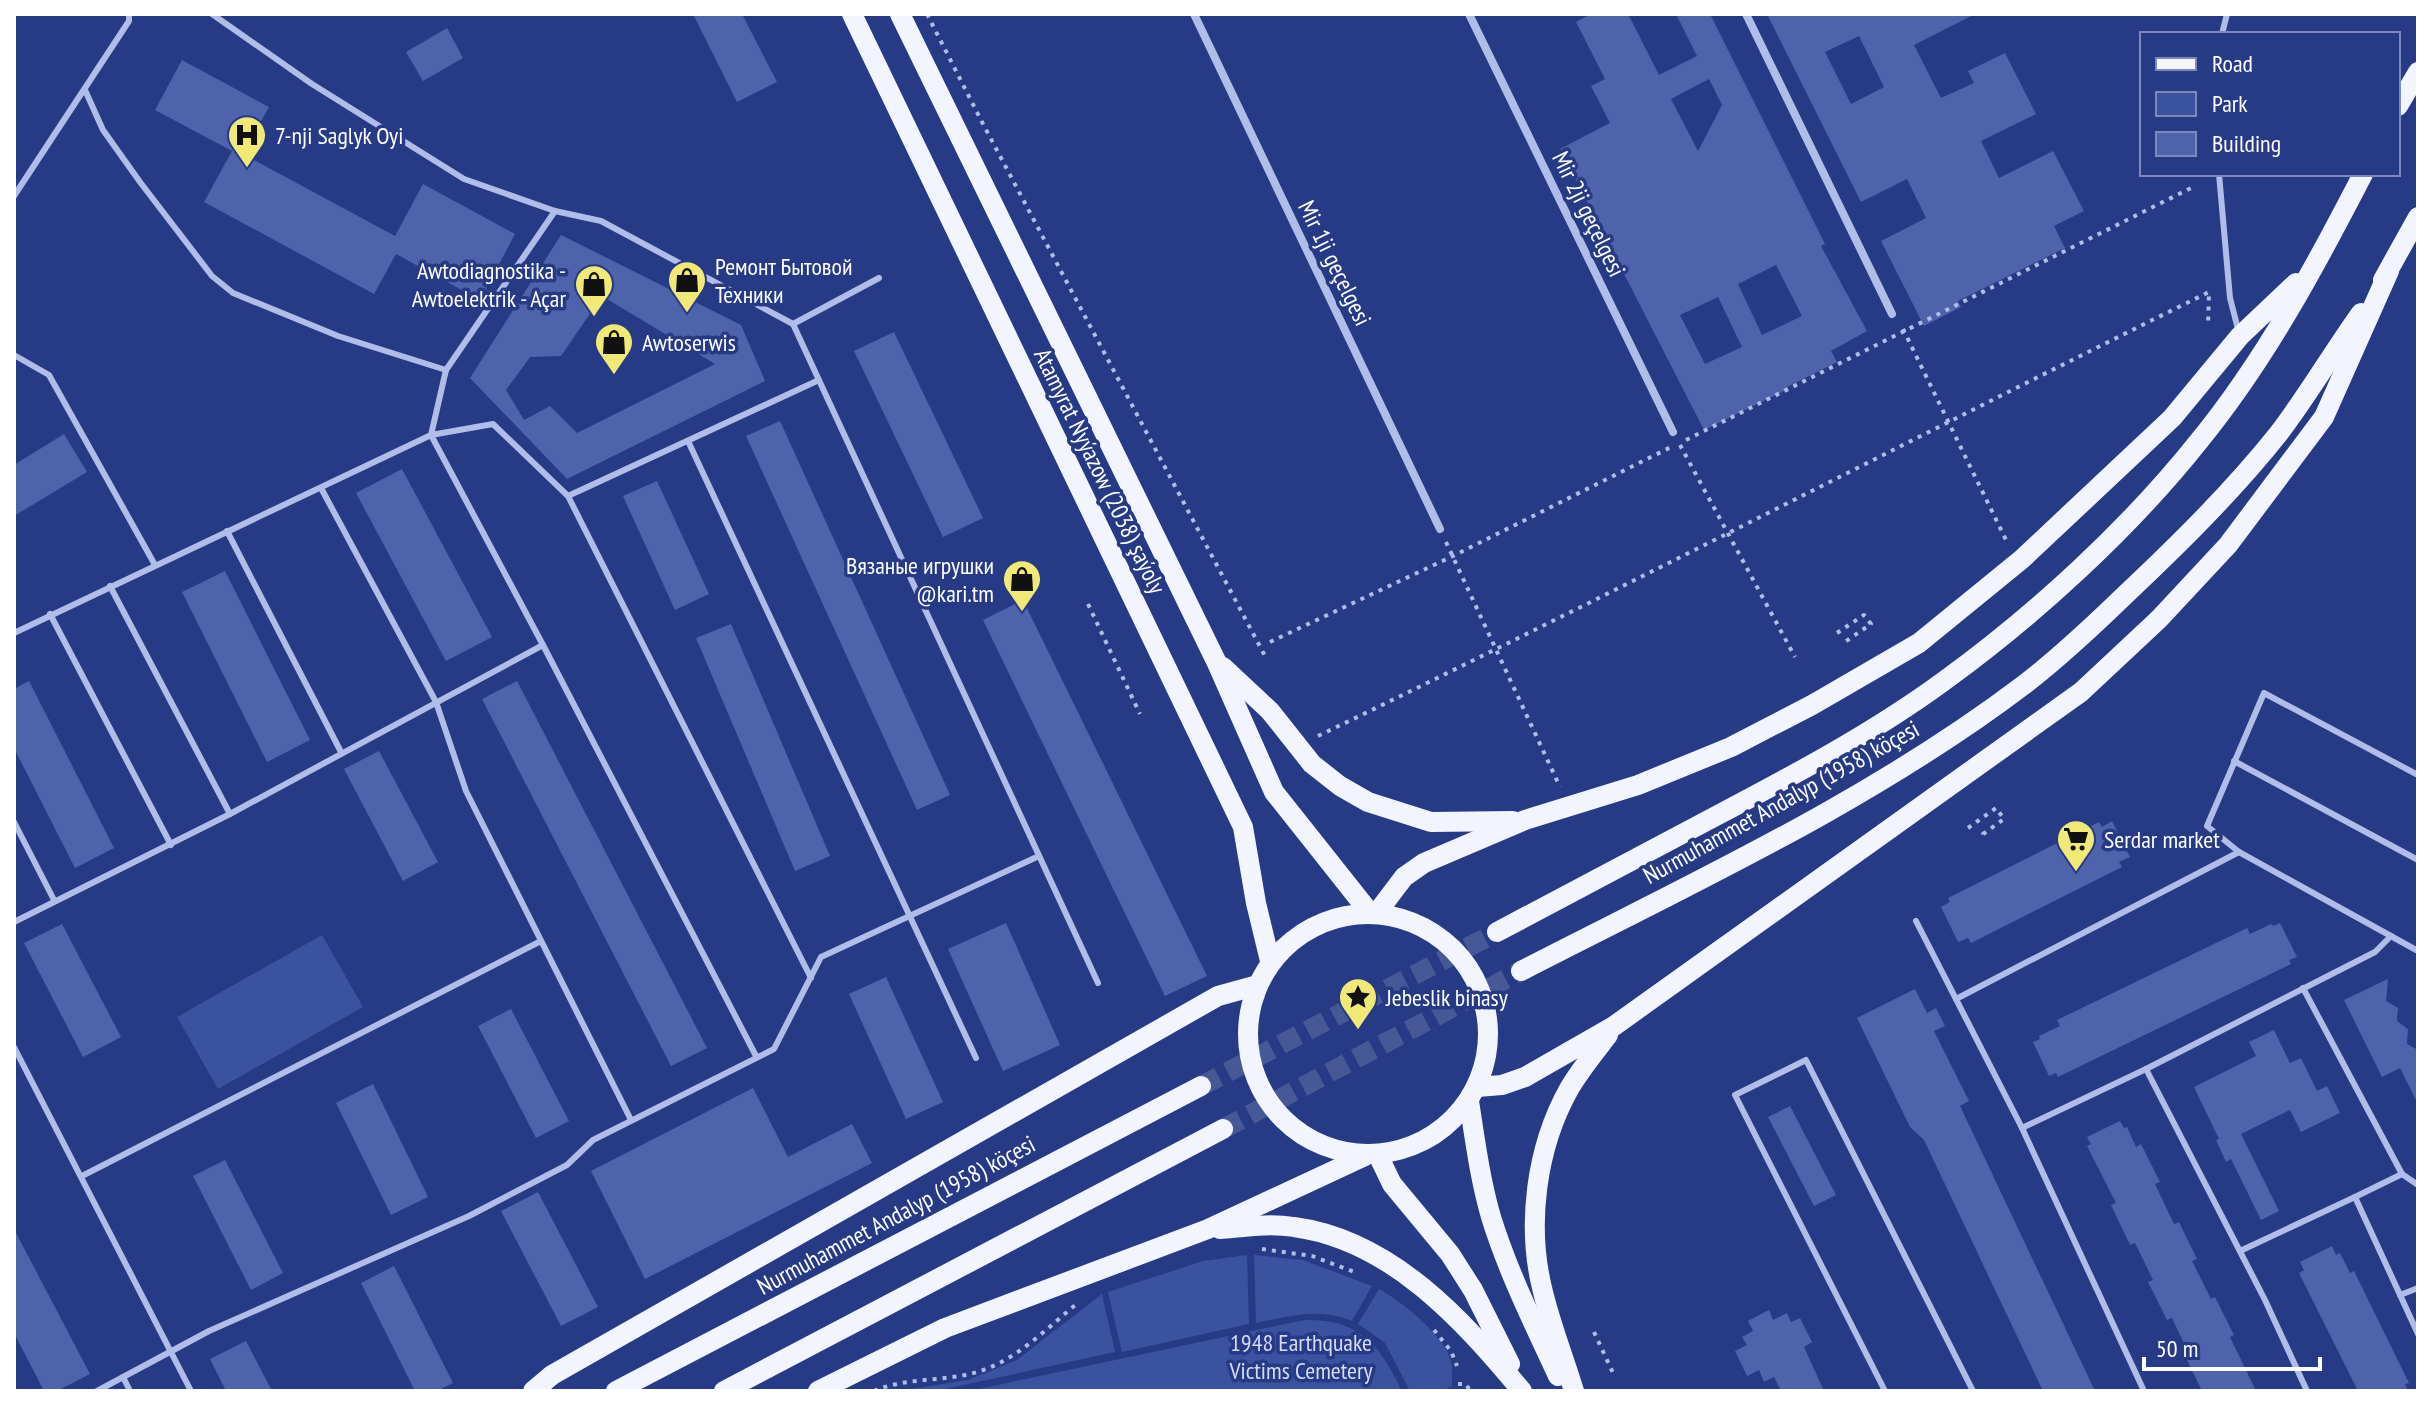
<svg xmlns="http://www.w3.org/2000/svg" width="2432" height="1405" viewBox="0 0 2432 1405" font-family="'PT Sans Narrow',sans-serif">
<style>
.green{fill:#3b52a1}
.building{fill:#4f63ac;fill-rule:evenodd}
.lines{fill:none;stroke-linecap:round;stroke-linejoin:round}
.primary-tunnel{stroke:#475897;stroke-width:20;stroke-dasharray:20 10;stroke-linecap:butt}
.path{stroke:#b0bde8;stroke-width:4;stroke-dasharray:4 6;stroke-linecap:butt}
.service{stroke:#b0bde8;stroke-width:6}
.minor{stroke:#b0bde8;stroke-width:8}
.primary{stroke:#f2f4fe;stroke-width:20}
.labels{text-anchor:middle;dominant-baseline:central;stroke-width:7;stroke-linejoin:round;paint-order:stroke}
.poi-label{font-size:24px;fill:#fff;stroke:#263a85;text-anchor:start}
.street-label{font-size:24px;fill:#fff;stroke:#263a85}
.park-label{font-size:24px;fill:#d4dcf6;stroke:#263a85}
</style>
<rect width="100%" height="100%" fill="#263a85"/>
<!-- green -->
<g class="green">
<path d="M322,935L363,1007L218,1089L177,1017Z"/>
<path d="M1247,1255L1249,1324L1122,1352L1108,1292L1203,1261Z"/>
<path d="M1254,1255L1303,1260L1372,1286L1352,1321C1320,1307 1288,1316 1256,1323Z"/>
<path d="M1379,1289C1401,1301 1444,1335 1451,1361C1453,1368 1452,1378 1452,1386L1443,1391H1410L1385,1343L1358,1324Z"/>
<path d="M1102,1294L1115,1352L936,1391H899L968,1380L1017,1360Z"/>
<path d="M1304,1320C1360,1319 1379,1344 1402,1391H969Z"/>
</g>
<!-- building -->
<g class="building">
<path d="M693,14H742L777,82L737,102Z"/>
<path d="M1591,14H1628L1659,75L1697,56L1676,14H1710L1825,244L1821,246L1867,331L1831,351L1837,362L1787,387L1788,389L1704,430L1560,149L1610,123L1591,86L1605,79L1576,22ZM1709,79L1722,105L1698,151L1671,99ZM1776,265L1802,316L1762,335L1738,284ZM1718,297L1742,347L1705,364L1680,315Z"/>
<path d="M1767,14H1975L1914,45L1941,98L1974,83L1968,71L2005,53L2036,114L1981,141L1999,178L2053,151L2084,211L2054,226L2065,248L1958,301L1961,307L1924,326L1881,241L1926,218L1907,179L1861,202ZM1859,36L1884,87L1851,104L1825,52Z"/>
<path d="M447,28L463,58L423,81L406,52Z"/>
<path d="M182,60L269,107L243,154L395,236L423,184L515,234L480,300L396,254L374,294L204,202L232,151L155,110Z"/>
<path d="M561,235L741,325L765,381L567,479L470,378ZM602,296L715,364L577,433L550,406L524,420L506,390L530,357L561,356Z"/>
<path d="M894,332L983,518L943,537L854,351Z"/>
<path d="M780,421L950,795L917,810L746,436Z"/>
<path d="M64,434L87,472L14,516V465Z"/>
<path d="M402,469L492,637L446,661L356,493Z"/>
<path d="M657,481L709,594L675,610L623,496Z"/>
<path d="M225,571L310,740L267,762L182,592Z"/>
<path d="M1023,600L1207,976L1165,996L983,620Z"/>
<path d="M731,624L830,856L795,871L696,638Z"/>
<path d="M29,681L114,848L75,868L14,748V689Z"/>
<path d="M517,681L707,1048L671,1066L482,699Z"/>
<path d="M379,751L438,862L403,881L344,769Z"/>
<path d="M2112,821L2130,857L2119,862L2122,867L1971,943L1968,938L1958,942L1941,907L1950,902L1948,898L2099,822L2102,827Z"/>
<path d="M1006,923L1060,1045L1003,1071L948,949Z"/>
<path d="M2280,923L2297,957L2289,960L2291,964L2058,1077L2056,1073L2049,1076L2033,1042L2040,1039L2039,1036L2060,1026L2057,1020L2247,928L2250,934L2271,924L2273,926Z"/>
<path d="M62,924L121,1037L83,1057L24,943Z"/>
<path d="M886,977L943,1102L906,1119L849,994Z"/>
<path d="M2388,979L2386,1001L2398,1008L2397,1021L2408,1029L2407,1044L2418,1050V1104L2400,1068L2382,1077L2344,1000Z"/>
<path d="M1915,989L1927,1013L1936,1008L1945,1026L1934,1031L1969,1101L1960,1106L2095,1391H2043L1924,1140L1910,1127L1857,1018Z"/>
<path d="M511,1009L569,1121L536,1138L478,1026Z"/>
<path d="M2274,1030L2290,1063L2301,1058L2317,1091L2327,1086L2340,1113L2301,1132L2290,1110L2241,1134L2279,1211L2261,1220L2231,1159L2226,1162L2216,1140L2219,1139L2194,1087L2256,1056L2249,1042Z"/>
<path d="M373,1084L428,1197L391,1215L336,1103Z"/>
<path d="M753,1088L788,1157L852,1124L872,1163L645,1279L591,1171Z"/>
<path d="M1790,1106L1836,1195L1814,1206L1768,1117Z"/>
<path d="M2120,1121L2124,1128L2127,1127L2136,1147L2141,1144L2160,1182L2155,1184L2174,1224L2179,1222L2197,1259L2192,1261L2211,1299L2215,1297L2234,1335L2230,1337L2256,1391H2202L2186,1358L2190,1356L2172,1318L2167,1320L2148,1282L2153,1280L2135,1243L2130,1245L2111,1205L2116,1203L2087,1146L2091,1144L2087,1137Z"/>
<path d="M225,1160L283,1273L251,1290L193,1176Z"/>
<path d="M538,1192L598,1307L561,1326L501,1211Z"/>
<path d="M14,1229L90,1374L57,1391H44L14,1333Z"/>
<path d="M2332,1246L2336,1255L2340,1253L2350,1273L2354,1271L2409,1383L2405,1384L2408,1391H2358L2299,1273L2304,1270L2300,1262Z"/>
<path d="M394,1266L453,1383L437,1391H415L361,1283Z"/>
<path d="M1769,1310L1773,1320L1787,1313L1791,1322L1800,1318L1812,1342L1804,1347L1824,1391H1781L1774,1377L1764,1382L1759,1370L1747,1376L1735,1351L1747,1345L1742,1337L1753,1331L1748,1321Z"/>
<path d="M246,1341L272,1391H226L210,1359Z"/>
</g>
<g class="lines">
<!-- primary-tunnel -->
<g class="primary-tunnel">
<path d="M1201,1086L1497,932"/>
<path d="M1223,1129L1521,971"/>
</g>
<!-- path -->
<g class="path">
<path d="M927,14L983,124L1265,656"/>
<path d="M1903,329L2007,542"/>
<path d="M1686,440L2195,186"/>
<path d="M1680,445L1795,657"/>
<path d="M1446,542L1560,787"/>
<path d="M1088,604L1140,714"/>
<path d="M1837,633L1864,615L1871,624L1842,644"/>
<path d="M1270,642L1451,557L1671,447"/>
<path d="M1318,736C1617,592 1911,439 2209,292L2208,326"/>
<path d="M1968,828L1996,808L2004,819L1983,834L1985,838"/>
<path d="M1262,1249L1312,1256L1357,1273"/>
<path d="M1434,1330L1451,1351L1457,1366"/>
<path d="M1594,1332L1613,1373"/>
<path d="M1458,1384H1466L1470,1391"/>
<path d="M874,1391C906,1377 944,1382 977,1372C1016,1361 1048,1327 1079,1302"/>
</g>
<!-- service -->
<g class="service">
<path d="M212,14L312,84L464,179L555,211L601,221L793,324L879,278"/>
<path d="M2222,34L2227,14"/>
<path d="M85,90L103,130L140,182L212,276L233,293L338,336L446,370"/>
<path d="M2219,174L2230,298L2239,333"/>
<path d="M14,196L129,21V14"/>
<path d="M793,324L1098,983"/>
<path d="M14,355L49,375L155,565"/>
<path d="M688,441L976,1058"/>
<path d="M321,488L436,702L466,791L631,1120"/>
<path d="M568,496L811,978"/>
<path d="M227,531L341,752"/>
<path d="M110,586L230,814"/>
<path d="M50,614L171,845"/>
<path d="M14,633L431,435L446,370L555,211"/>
<path d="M543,645L756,1056"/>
<path d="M2234,761L2418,860"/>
<path d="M2418,775L2264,693L2207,826L2239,852L2418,951"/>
<path d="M14,822L54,900"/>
<path d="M1916,921L2022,1128L2144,1391"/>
<path d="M14,922L230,814L543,645L431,435L493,424L568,496L819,380"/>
<path d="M2303,988L2402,1174L2355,1197L2418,1334"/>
<path d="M1956,999L2239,852"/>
<path d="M14,1047L191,1391"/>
<path d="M2146,1069L2265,1300L2307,1391"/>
<path d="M2022,1128L2146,1069L2375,952L2391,936"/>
<path d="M2402,1174L2418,1185"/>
<path d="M82,1176L539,942"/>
<path d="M2240,1251L2355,1197"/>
<path d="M2400,1295L2418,1288"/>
<path d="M123,1377L130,1391"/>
<path d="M97,1391L209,1331L469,1216L567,1165L593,1140L774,1049L821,957L1039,856"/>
<path d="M1885,1391L1735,1095L1806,1060L1973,1391"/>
</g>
<!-- minor -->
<g class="minor">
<path d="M1194,14L1440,529"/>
<path d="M1469,14L1673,432"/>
<path d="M1746,14L1892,314"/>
</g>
<!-- primary -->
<g class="primary">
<path d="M852,14L1243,827L1256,903L1270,961"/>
<path d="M900,14L1216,661L1274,792L1370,913"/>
<path d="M2398,106L2418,72"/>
<path d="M2383,280L2418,217"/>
<path d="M1223,667L1270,711L1312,764L1340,786L1368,802L1431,822L1513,821"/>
<circle cx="1368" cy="1034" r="120"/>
<path d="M1376,914L1404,877L1424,863L1525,820L1638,785L1731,747L1812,705L1919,643L2022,559L2172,418L2240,336L2296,283"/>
<path d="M1497,932C1570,893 1643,855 1716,816C1794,775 1873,733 1944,681C2035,615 2129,529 2199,441C2265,360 2315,267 2363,174"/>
<path d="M1521,971C1692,883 1871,801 2025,684C2060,657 2093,626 2125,595C2178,545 2233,491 2279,433C2308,395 2333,352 2361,313"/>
<path d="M1477,1087L1502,1085L1525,1077L1614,1026L2081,692L2159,619L2228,545L2324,417L2389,271"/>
<path d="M1469,1101C1475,1140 1480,1179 1491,1217C1508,1272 1534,1324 1558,1376"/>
<path d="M1378,1155L1392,1184L1450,1254L1473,1290L1510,1364"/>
<path d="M1220,1229C1244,1227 1269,1223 1294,1227C1391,1240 1462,1319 1522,1391"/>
<path d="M533,1391L552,1375L1218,996L1258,985"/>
<path d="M616,1391L1201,1086"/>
<path d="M724,1391L1223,1129"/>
<path d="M818,1391L945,1328L1208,1229L1365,1156"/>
<path d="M1574,1391C1564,1358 1551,1325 1543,1292C1526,1226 1536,1148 1569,1089C1580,1070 1595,1052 1608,1035"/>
</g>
</g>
<!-- icons -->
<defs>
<symbol id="hospital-pin" viewBox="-11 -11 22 30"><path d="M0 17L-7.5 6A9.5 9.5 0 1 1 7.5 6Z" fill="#f0e976" stroke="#263a85"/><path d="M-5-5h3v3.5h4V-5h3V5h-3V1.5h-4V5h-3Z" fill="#111"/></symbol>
<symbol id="shop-pin" viewBox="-11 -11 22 30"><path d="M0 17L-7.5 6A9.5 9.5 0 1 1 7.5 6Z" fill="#f0e976" stroke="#263a85"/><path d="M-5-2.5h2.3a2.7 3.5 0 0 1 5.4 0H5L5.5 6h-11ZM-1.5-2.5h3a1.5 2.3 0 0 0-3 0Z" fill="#111"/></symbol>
<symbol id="supermarket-pin" viewBox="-11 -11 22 30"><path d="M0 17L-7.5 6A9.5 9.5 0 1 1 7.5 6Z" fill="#f0e976" stroke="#263a85"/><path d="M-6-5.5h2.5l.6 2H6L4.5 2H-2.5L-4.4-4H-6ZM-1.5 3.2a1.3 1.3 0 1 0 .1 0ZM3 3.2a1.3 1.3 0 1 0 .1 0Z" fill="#111"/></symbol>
<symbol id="sight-pin" viewBox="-11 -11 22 30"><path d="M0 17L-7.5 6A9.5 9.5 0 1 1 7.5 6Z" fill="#f0e976" stroke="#263a85"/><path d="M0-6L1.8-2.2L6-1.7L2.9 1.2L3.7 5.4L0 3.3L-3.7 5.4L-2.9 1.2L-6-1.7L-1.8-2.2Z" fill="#111"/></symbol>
</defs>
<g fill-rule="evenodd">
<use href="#hospital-pin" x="225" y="113" width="44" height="60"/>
<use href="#shop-pin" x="665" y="258" width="44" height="60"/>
<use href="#shop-pin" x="572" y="262" width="44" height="60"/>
<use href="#shop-pin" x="592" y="320" width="44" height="60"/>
<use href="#shop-pin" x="1000" y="557" width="44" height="60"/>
<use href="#supermarket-pin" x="2054" y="817" width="44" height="60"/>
<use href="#sight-pin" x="1336" y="975" width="44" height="60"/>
</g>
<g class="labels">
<!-- poi labels -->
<g class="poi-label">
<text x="275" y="135">7-nji Saglyk Oyi</text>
<text x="715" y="266">Ремонт Бытовой<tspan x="715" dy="28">Техники</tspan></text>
<text x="566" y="270" text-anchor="end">Awtodiagnostika -<tspan x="566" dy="28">Awtoelektrik - Açar</tspan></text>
<text x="642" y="342">Awtoserwis</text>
<text x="994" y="565" text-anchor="end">Вязаные игрушки<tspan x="994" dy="28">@kari.tm</tspan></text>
<text x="2104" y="839">Serdar market</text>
<text x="1386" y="997">Jebeslik binasy</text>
</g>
<!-- street labels -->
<g class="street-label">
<text transform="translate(1589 214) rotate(64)">Mir 2ji geçelgesi</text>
<text transform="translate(1335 263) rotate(64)">Mir 1ji geçelgesi</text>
<text transform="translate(1100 471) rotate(64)">Atamyrat Nyýazow (2038) şaýoly</text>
<text transform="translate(1781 802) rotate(-29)">Nurmuhammet Andalyp (1958) köçesi</text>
<text transform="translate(896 1215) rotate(-28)">Nurmuhammet Andalyp (1958) köçesi</text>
</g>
<!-- park labels -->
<g class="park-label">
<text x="1301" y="1342">1948 Earthquake<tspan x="1301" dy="28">Victims Cemetery</tspan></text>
</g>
</g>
<!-- border -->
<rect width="2432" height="1405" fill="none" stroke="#ffffff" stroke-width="32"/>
<!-- legend -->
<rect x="2140" y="32" width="260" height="144" fill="#263a85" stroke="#7d89b6" stroke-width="2"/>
<rect x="2156" y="58" width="40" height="12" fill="#f2f4fe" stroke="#7d89b6" stroke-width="2"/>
<text x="2212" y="72" font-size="24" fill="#ffffff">Road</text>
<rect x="2156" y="92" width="40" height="24" fill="#3b52a1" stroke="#7d89b6" stroke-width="2"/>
<text x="2212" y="112" font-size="24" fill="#ffffff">Park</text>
<rect x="2156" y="132" width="40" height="24" fill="#4f63ac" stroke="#7d89b6" stroke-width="2"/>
<text x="2212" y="152" font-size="24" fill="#ffffff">Building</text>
<!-- scale -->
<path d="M2144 1357v12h176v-12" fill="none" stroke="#ffffff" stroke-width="4"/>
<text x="2156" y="1357" font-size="24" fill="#ffffff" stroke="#263a85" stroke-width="6" paint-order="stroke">50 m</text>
</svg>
